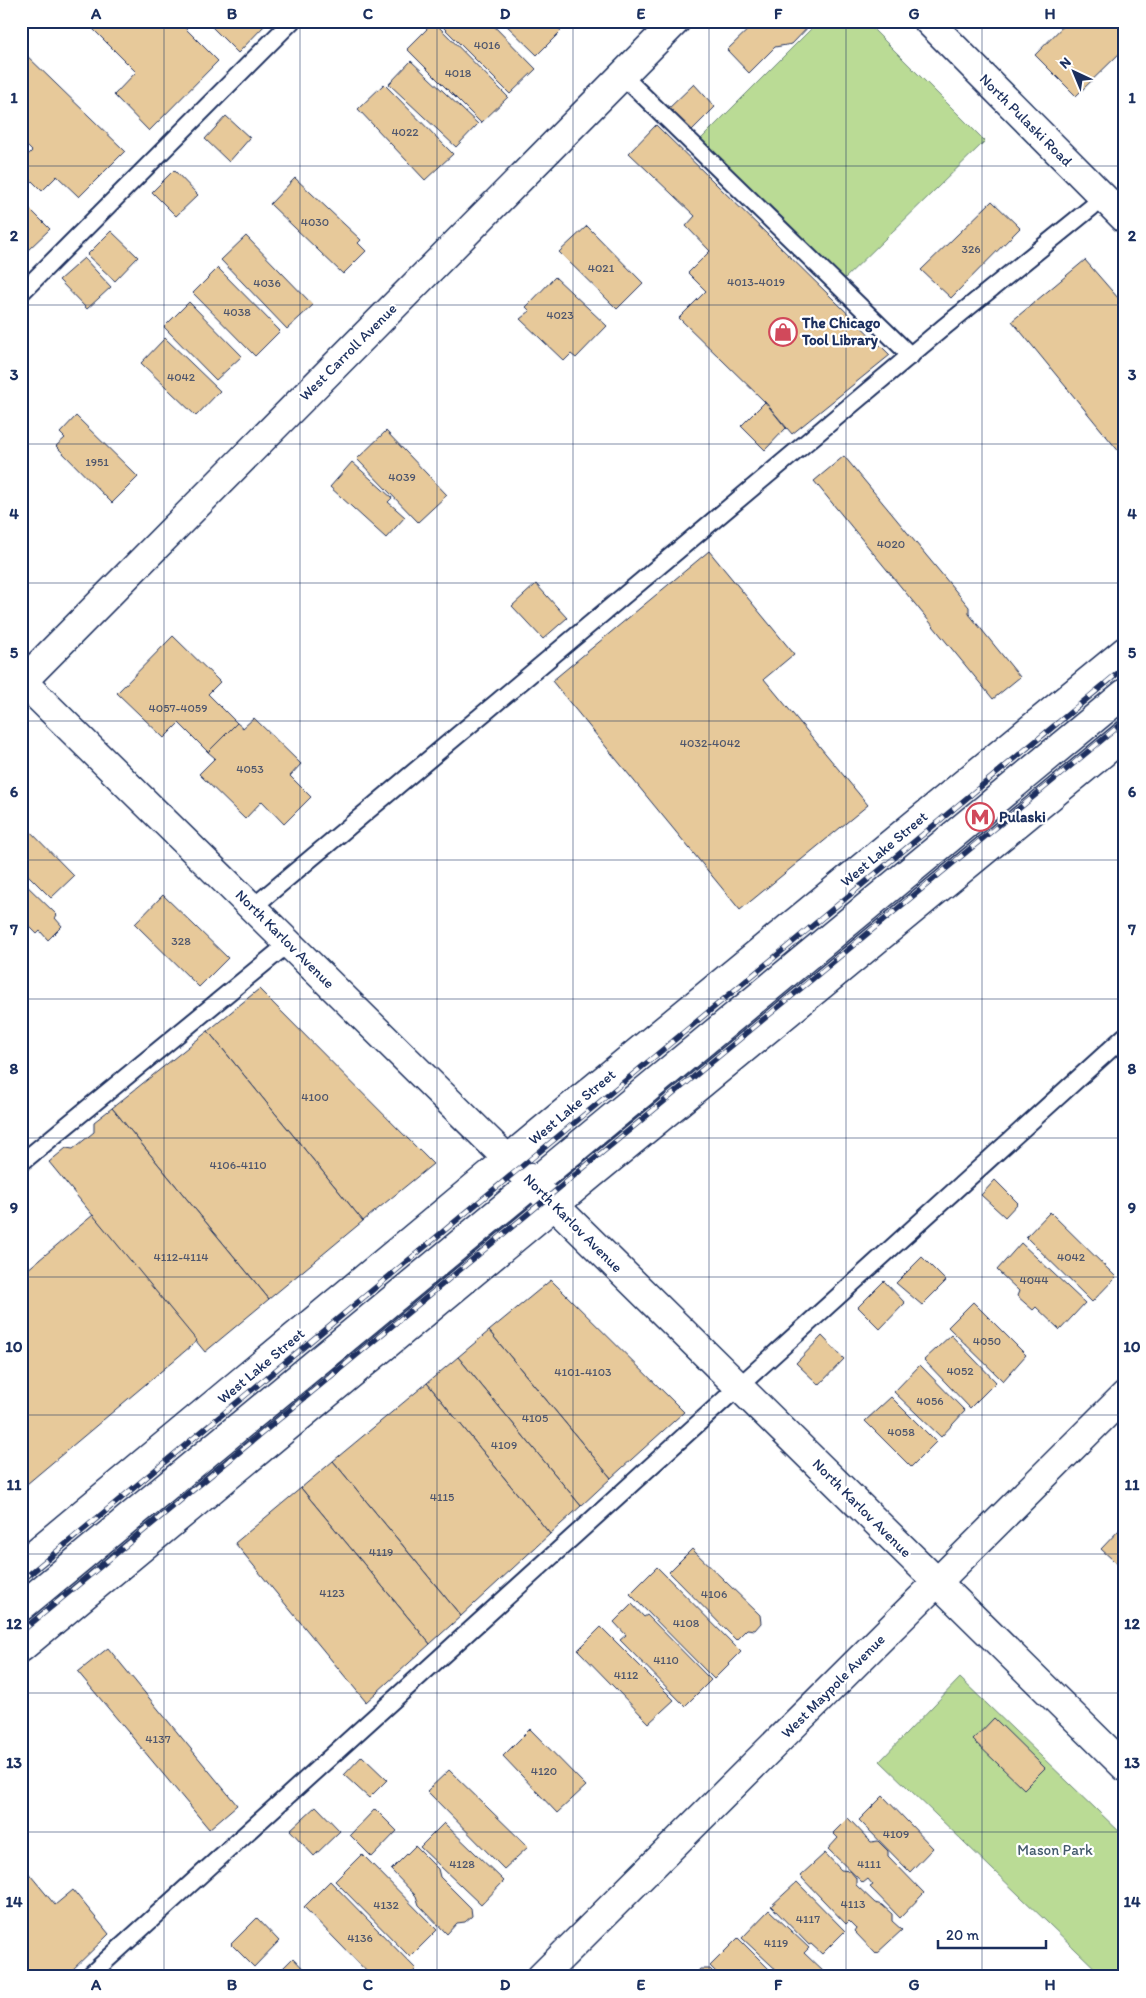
<svg xmlns="http://www.w3.org/2000/svg" width="1146" height="1998" viewBox="0 0 1146 1998" font-family="Itim,sans-serif">
<style>
.green{fill:#badb95;stroke:#6a857a}
.building{fill:#e7c99a;stroke:#1b2f5e}
.lines{fill:none;stroke-linecap:round;stroke-linejoin:round}
.service-casing{stroke:#1b2f5e;stroke-width:20}
.minor-casing{stroke:#1b2f5e;stroke-width:31}
.secondary-casing{stroke:#1b2f5e;stroke-width:31}
.service{stroke:#fff;stroke-width:16}
.minor{stroke:#fff;stroke-width:28}
.secondary{stroke:#fff;stroke-width:28}
.rail-casing{stroke:#1b2f5e;stroke-width:5.5}
.rail{stroke:#fff;stroke-width:4;stroke-dasharray:11;stroke-linecap:butt}
.grid{fill:none;stroke:#1b2f5e;stroke-width:1;stroke-opacity:0.55}
.labels{text-anchor:middle;dominant-baseline:central;stroke-width:4.5;stroke-linejoin:round;paint-order:stroke}
.number-label{font-size:12px;fill:#4e566d}
.street-label{font-size:15px;fill:#1b2f5e;stroke:#fff}
.poi-label{font-size:15px;font-weight:bold;fill:#1b2f5e;stroke:#fff;text-anchor:start}
.park-label{font-size:15px;fill:#435a6c;stroke:#fff}
.neatline{fill:none;stroke:#1b2f5e;stroke-width:2}
.grid-label{font-size:16px;text-anchor:middle;font-weight:bold;fill:#1b2f5e}
</style>
<rect width="100%" height="100%" fill="#fff"/>
<filter id="ink" filterUnits="userSpaceOnUse"><feTurbulence type="fractalNoise" baseFrequency=".02" numOctaves="2"/><feDisplacementMap in="SourceGraphic" scale="10" xChannelSelector="R" yChannelSelector="G"/><feConvolveMatrix kernelMatrix="1 2 1 2 8 2 1 2 1" color-interpolation-filters="sRGB"/></filter>
<g filter="url(#ink)">
<!-- green -->
<g class="green">
<path d="M819,21H865L985,141L838,285L694,146Z"/>
<path d="M960,1678L1125,1837V1977H1104L880,1761Z"/>
</g>
<!-- building -->
<g class="building">
<path d="M85,21H178L218,61L149,131L114,95L136,72Z"/>
<path d="M206,21H266L267,23L238,53Z"/>
<path d="M437,21H489L536,69L510,94Z"/>
<path d="M502,21H551L561,31L537,55Z"/>
<path d="M757,21H814L792,44L775,47L749,73L727,50Z"/>
<path d="M1068,21H1125V48L1076,96L1035,55Z"/>
<path d="M434,22L508,97L481,123L407,49Z"/>
<path d="M21,50L125,151L79,197L57,176L42,191L21,170V162L32,151L22,141L21,142Z"/>
<path d="M411,61L478,124L456,147L389,84Z"/>
<path d="M384,84L453,154L425,180L358,109Z"/>
<path d="M694,84L715,107L690,132L667,110Z"/>
<path d="M226,116L250,138L229,162L205,139Z"/>
<path d="M656,125L890,355L792,434L765,402L679,318L706,291L688,273L710,251L686,226L695,216L629,153Z"/>
<path d="M174,170L198,195L176,216L152,192Z"/>
<path d="M295,178L361,240L358,243L366,251L343,274L270,204Z"/>
<path d="M21,200L50,229L28,250L21,243Z"/>
<path d="M992,201L1020,228L951,298L921,270Z"/>
<path d="M587,226L643,283L617,309L559,252Z"/>
<path d="M111,231L138,257L115,281L87,255Z"/>
<path d="M246,236L313,305L287,329L221,260Z"/>
<path d="M84,258L111,287L87,309L59,280Z"/>
<path d="M1085,260L1125,306V459L1012,321Z"/>
<path d="M218,268L280,331L255,356L193,293Z"/>
<path d="M555,277L607,326L576,358L571,354L564,361L520,319L530,311L526,307Z"/>
<path d="M189,302L242,356L216,380L164,327Z"/>
<path d="M165,338L220,391L196,416L141,363Z"/>
<path d="M765,402L786,428L765,450L741,426Z"/>
<path d="M76,416L138,477L112,503L56,446L65,438L60,433Z"/>
<path d="M386,431L447,495L418,522L357,459Z"/>
<path d="M844,456L969,607V614L1020,677L993,699L814,481Z"/>
<path d="M352,462L392,498L388,502L405,517L386,538L330,487Z"/>
<path d="M709,551L794,654L764,679L868,805L740,910L552,681Z"/>
<path d="M536,584L567,618L543,639L512,606Z"/>
<path d="M173,636L220,682L208,694L237,723L208,752L179,723L164,738L117,693Z"/>
<path d="M254,718L301,764L290,776L311,797L284,824L262,801L245,819L199,774L215,758L208,752L237,723L243,728Z"/>
<path d="M21,822L74,876L51,898L21,868Z"/>
<path d="M21,880L57,915L55,918L62,926L48,940L40,931L37,934L21,918Z"/>
<path d="M163,895L228,958L199,987L135,924Z"/>
<path d="M259,989L433,1164L363,1221L208,1031Z"/>
<path d="M208,1031L363,1221L269,1299L112,1108Z"/>
<path d="M112,1108L269,1299L205,1352L49,1162L66,1148L73,1149L94,1132V1122Z"/>
<path d="M995,1180L1018,1203L1005,1217L981,1195Z"/>
<path d="M1050,1212L1116,1277L1092,1302L1026,1237Z"/>
<path d="M93,1215L197,1341L21,1489V1275Z"/>
<path d="M1021,1243L1085,1303L1060,1330L1036,1307L1033,1310L1017,1296L1019,1291L997,1270Z"/>
<path d="M922,1257L946,1281L922,1305L896,1283Z"/>
<path d="M551,1280L684,1412L611,1478L489,1331Z"/>
<path d="M884,1281L905,1303L880,1329L858,1307Z"/>
<path d="M973,1302L1026,1355L1003,1381L948,1327Z"/>
<path d="M489,1331L611,1478L581,1506L458,1357Z"/>
<path d="M951,1335L996,1382L970,1408L924,1360Z"/>
<path d="M822,1336L844,1359L819,1385L796,1363Z"/>
<path d="M458,1357L581,1506L550,1534L427,1383Z"/>
<path d="M920,1365L965,1411L941,1437L894,1392Z"/>
<path d="M427,1383L550,1534L461,1616L333,1461Z"/>
<path d="M891,1397L936,1442L911,1467L865,1421Z"/>
<path d="M333,1461L461,1616L430,1644L301,1488Z"/>
<path d="M301,1488L430,1644L366,1702L235,1543Z"/>
<path d="M1119,1530L1125,1536V1571L1101,1549Z"/>
<path d="M692,1549L760,1615L761,1623L755,1630L747,1629L736,1640L669,1572Z"/>
<path d="M657,1567L741,1652L714,1679L630,1594Z"/>
<path d="M632,1604L644,1617L647,1615L711,1680L685,1706L620,1640L626,1635L614,1622Z"/>
<path d="M601,1627L674,1700L649,1723L578,1650Z"/>
<path d="M108,1648L237,1805L209,1829L78,1672Z"/>
<path d="M994,1718L1045,1768L1024,1789L973,1740Z"/>
<path d="M530,1729L586,1786L557,1813L503,1756Z"/>
<path d="M362,1756L387,1780L369,1798L344,1775Z"/>
<path d="M449,1770L528,1847L504,1869L427,1791Z"/>
<path d="M883,1796L933,1848L910,1872L859,1820Z"/>
<path d="M316,1806L340,1831L314,1856L290,1830Z"/>
<path d="M375,1809L397,1831L372,1857L350,1835Z"/>
<path d="M848,1818L871,1842L878,1841L888,1851V1856L924,1893L900,1918L870,1887L873,1885L868,1879L863,1883L828,1849L838,1838L833,1833Z"/>
<path d="M444,1823L504,1881L481,1905L420,1847Z"/>
<path d="M415,1846L438,1869L440,1877L471,1908L472,1916L465,1922L457,1923L447,1934L419,1905L416,1896L391,1870Z"/>
<path d="M825,1853L841,1870L850,1871L856,1878V1885L875,1903L882,1905L892,1914V1921L902,1930L876,1954L854,1931L856,1928L849,1921L846,1924L800,1876Z"/>
<path d="M362,1854L437,1930L410,1957L335,1881Z"/>
<path d="M21,1864L55,1905L73,1890L109,1934L65,1977H21Z"/>
<path d="M330,1881L416,1969L408,1977H372L304,1907Z"/>
<path d="M797,1882L845,1931L822,1954L811,1944L809,1945L771,1906Z"/>
<path d="M769,1910L809,1948L804,1953L826,1974L824,1977H793L789,1973L784,1977L742,1938Z"/>
<path d="M257,1918L279,1941L254,1967L231,1944Z"/>
<path d="M738,1938L777,1977H721L710,1966Z"/>
<path d="M293,1958L311,1977H274Z"/>
<path d="M700,1969H710L718,1977H692Z"/>
</g>
<g class="lines">
<defs>
<g id="service">
<path d="M622,75L911,356"/>
<path d="M21,293L292,21"/>
<path d="M253,907L944,327L1103,198"/>
<path d="M21,1163L289,943"/>
<path d="M88,1977L1125,1036"/>
</g>
<g id="minor">
<path d="M21,680L1125,1767"/>
<path d="M21,683L676,21"/>
<path d="M541,1977L1125,1395"/>
</g>
<g id="secondary">
<path d="M928,21L1125,219"/>
<path d="M21,1565L544,1129L1125,651"/>
<path d="M21,1607L1125,693"/>
<path d="M21,1648L592,1174L1125,735"/>
</g>
</defs>
<!-- service casing -->
<use href="#service" class="service-casing"/>
<!-- minor casing -->
<use href="#minor" class="minor-casing"/>
<!-- secondary casing -->
<use href="#secondary" class="secondary-casing"/>
<!-- service -->
<use href="#service" class="service"/>
<!-- minor -->
<use href="#minor" class="minor"/>
<!-- secondary -->
<use href="#secondary" class="secondary"/>
<defs>
<g id="rail">
<path d="M21,1581L1125,667"/>
<path d="M21,1632L1125,721"/>
</g>
</defs>
<!-- rail casing -->
<use href="#rail" class="rail-casing"/>
<!-- rail -->
<use href="#rail" class="rail"/>
</g>
</g>
<!-- grid -->
<path class="grid" d="M164,21V1977M300,21V1977M437,21V1977M573,21V1977M709,21V1977M846,21V1977M982,21V1977M21,166H1125M21,305H1125M21,444H1125M21,583H1125M21,721H1125M21,860H1125M21,999H1125M21,1138H1125M21,1277H1125M21,1415H1125M21,1554H1125M21,1693H1125M21,1832H1125"/>
<!-- icons -->
<defs>
<symbol id="shop-ring" viewBox="-11 -11 22 22"><circle r="9.5" fill="#fff" stroke="#d1495b" stroke-width="1.5"/><path d="M-5-2.5h2.3a2.7 3.5 0 0 1 5.4 0H5L5.5 6h-11ZM-1.5-2.5h3a1.5 2.3 0 0 0-3 0Z" fill="#d1495b"/></symbol>
<symbol id="metro-ring" viewBox="-11 -11 22 22"><circle r="9.5" fill="#fff" stroke="#d1495b" stroke-width="1.5"/><path d="M-5.5 5V-5H-3L0 0L3-5H5.5V5H3V-.5L0 4L-3-.5V5Z" fill="#d1495b"/></symbol>
</defs>
<g fill-rule="evenodd">
<use href="#shop-ring" x="767" y="316" width="32" height="32"/>
<use href="#metro-ring" x="964" y="801" width="32" height="32"/>
</g>
<g class="labels">
<!-- number labels -->
<g class="number-label">
<text x="487" y="45">4016</text>
<text x="458" y="73">4018</text>
<text x="405" y="132">4022</text>
<text x="315" y="222">4030</text>
<text x="971" y="249">326</text>
<text x="601" y="268">4021</text>
<text x="756" y="282">4013-4019</text>
<text x="267" y="283">4036</text>
<text x="237" y="312">4038</text>
<text x="560" y="315">4023</text>
<text x="181" y="377">4042</text>
<text x="97" y="462">1951</text>
<text x="402" y="477">4039</text>
<text x="891" y="544">4020</text>
<text x="178" y="708">4057-4059</text>
<text x="710" y="743">4032-4042</text>
<text x="250" y="769">4053</text>
<text x="181" y="941">328</text>
<text x="315" y="1097">4100</text>
<text x="238" y="1165">4106-4110</text>
<text x="181" y="1257">4112-4114</text>
<text x="1071" y="1257">4042</text>
<text x="1034" y="1280">4044</text>
<text x="987" y="1341">4050</text>
<text x="960" y="1371">4052</text>
<text x="583" y="1372">4101-4103</text>
<text x="930" y="1401">4056</text>
<text x="535" y="1418">4105</text>
<text x="901" y="1432">4058</text>
<text x="504" y="1445">4109</text>
<text x="442" y="1497">4115</text>
<text x="381" y="1552">4119</text>
<text x="332" y="1593">4123</text>
<text x="714" y="1594">4106</text>
<text x="686" y="1623">4108</text>
<text x="666" y="1660">4110</text>
<text x="626" y="1675">4112</text>
<text x="158" y="1739">4137</text>
<text x="544" y="1771">4120</text>
<text x="896" y="1834">4109</text>
<text x="462" y="1864">4128</text>
<text x="869" y="1864">4111</text>
<text x="853" y="1904">4113</text>
<text x="386" y="1905">4132</text>
<text x="808" y="1919">4117</text>
<text x="360" y="1938">4136</text>
<text x="776" y="1943">4119</text>
</g>
<!-- street labels -->
<g class="street-label">
<text transform="translate(1026 120) rotate(45)">North Pulaski Road</text>
<text transform="translate(348 352) rotate(-45)">West Carroll Avenue</text>
<text transform="translate(884 849) rotate(-40)">West Lake Street</text>
<text transform="translate(285 939) rotate(45)">North Karlov Avenue</text>
<text transform="translate(572 1107) rotate(-40)">West Lake Street</text>
<text transform="translate(573 1223) rotate(45)">North Karlov Avenue</text>
<text transform="translate(261 1366) rotate(-40)">West Lake Street</text>
<text transform="translate(862 1508) rotate(45)">North Karlov Avenue</text>
<text transform="translate(833 1686) rotate(-45)">West Maypole Avenue</text>
</g>
<!-- poi labels -->
<g class="poi-label">
<text x="802" y="323">The Chicago<tspan x="802" dy="17">Tool Library</tspan></text>
<text x="999" y="817">Pulaski</text>
</g>
<!-- park labels -->
<g class="park-label">
<text x="1055" y="1850">Mason Park</text>
</g>
</g>
<!-- margin -->
<rect width="1146" height="1998" fill="none" stroke="#fff" stroke-width="55"/>
<!-- north arrow -->
<g transform="translate(1074 72) rotate(316)" stroke="#ffffff" stroke-width="4" paint-order="stroke">
<path d="M0-4L9 19L0 12L-9 19Z" fill="#1b2f5e"/>
<text y="-8" font-size="14" font-weight="bold" text-anchor="middle" fill="#1b2f5e">N</text>
</g>
<!-- scale -->
<path d="M938 1940v8h108v-8" fill="none" stroke="#1b2f5e" stroke-width="2.5"/>
<text x="946" y="1940" font-size="15" fill="#1b2f5e" stroke="#ffffff" stroke-width="4" paint-order="stroke">20 m</text>
<rect x="28" y="28" width="1090" height="1942" class="neatline"/>
<g class="grid-label">
<text x="96" y="19">A</text>
<text x="232" y="19">B</text>
<text x="368" y="19">C</text>
<text x="505" y="19">D</text>
<text x="641" y="19">E</text>
<text x="778" y="19">F</text>
<text x="914" y="19">G</text>
<text x="1050" y="19">H</text>
<text x="14" y="103">1</text>
<text x="1132" y="103">1</text>
<text x="14" y="241">2</text>
<text x="1132" y="241">2</text>
<text x="14" y="380">3</text>
<text x="1132" y="380">3</text>
<text x="14" y="519">4</text>
<text x="1132" y="519">4</text>
<text x="14" y="658">5</text>
<text x="1132" y="658">5</text>
<text x="14" y="797">6</text>
<text x="1132" y="797">6</text>
<text x="14" y="935">7</text>
<text x="1132" y="935">7</text>
<text x="14" y="1074">8</text>
<text x="1132" y="1074">8</text>
<text x="14" y="1213">9</text>
<text x="1132" y="1213">9</text>
<text x="14" y="1352">10</text>
<text x="1132" y="1352">10</text>
<text x="14" y="1490">11</text>
<text x="1132" y="1490">11</text>
<text x="14" y="1629">12</text>
<text x="1132" y="1629">12</text>
<text x="14" y="1768">13</text>
<text x="1132" y="1768">13</text>
<text x="14" y="1907">14</text>
<text x="1132" y="1907">14</text>
<text x="96" y="1990">A</text>
<text x="232" y="1990">B</text>
<text x="368" y="1990">C</text>
<text x="505" y="1990">D</text>
<text x="641" y="1990">E</text>
<text x="778" y="1990">F</text>
<text x="914" y="1990">G</text>
<text x="1050" y="1990">H</text>
</g>
</svg>
